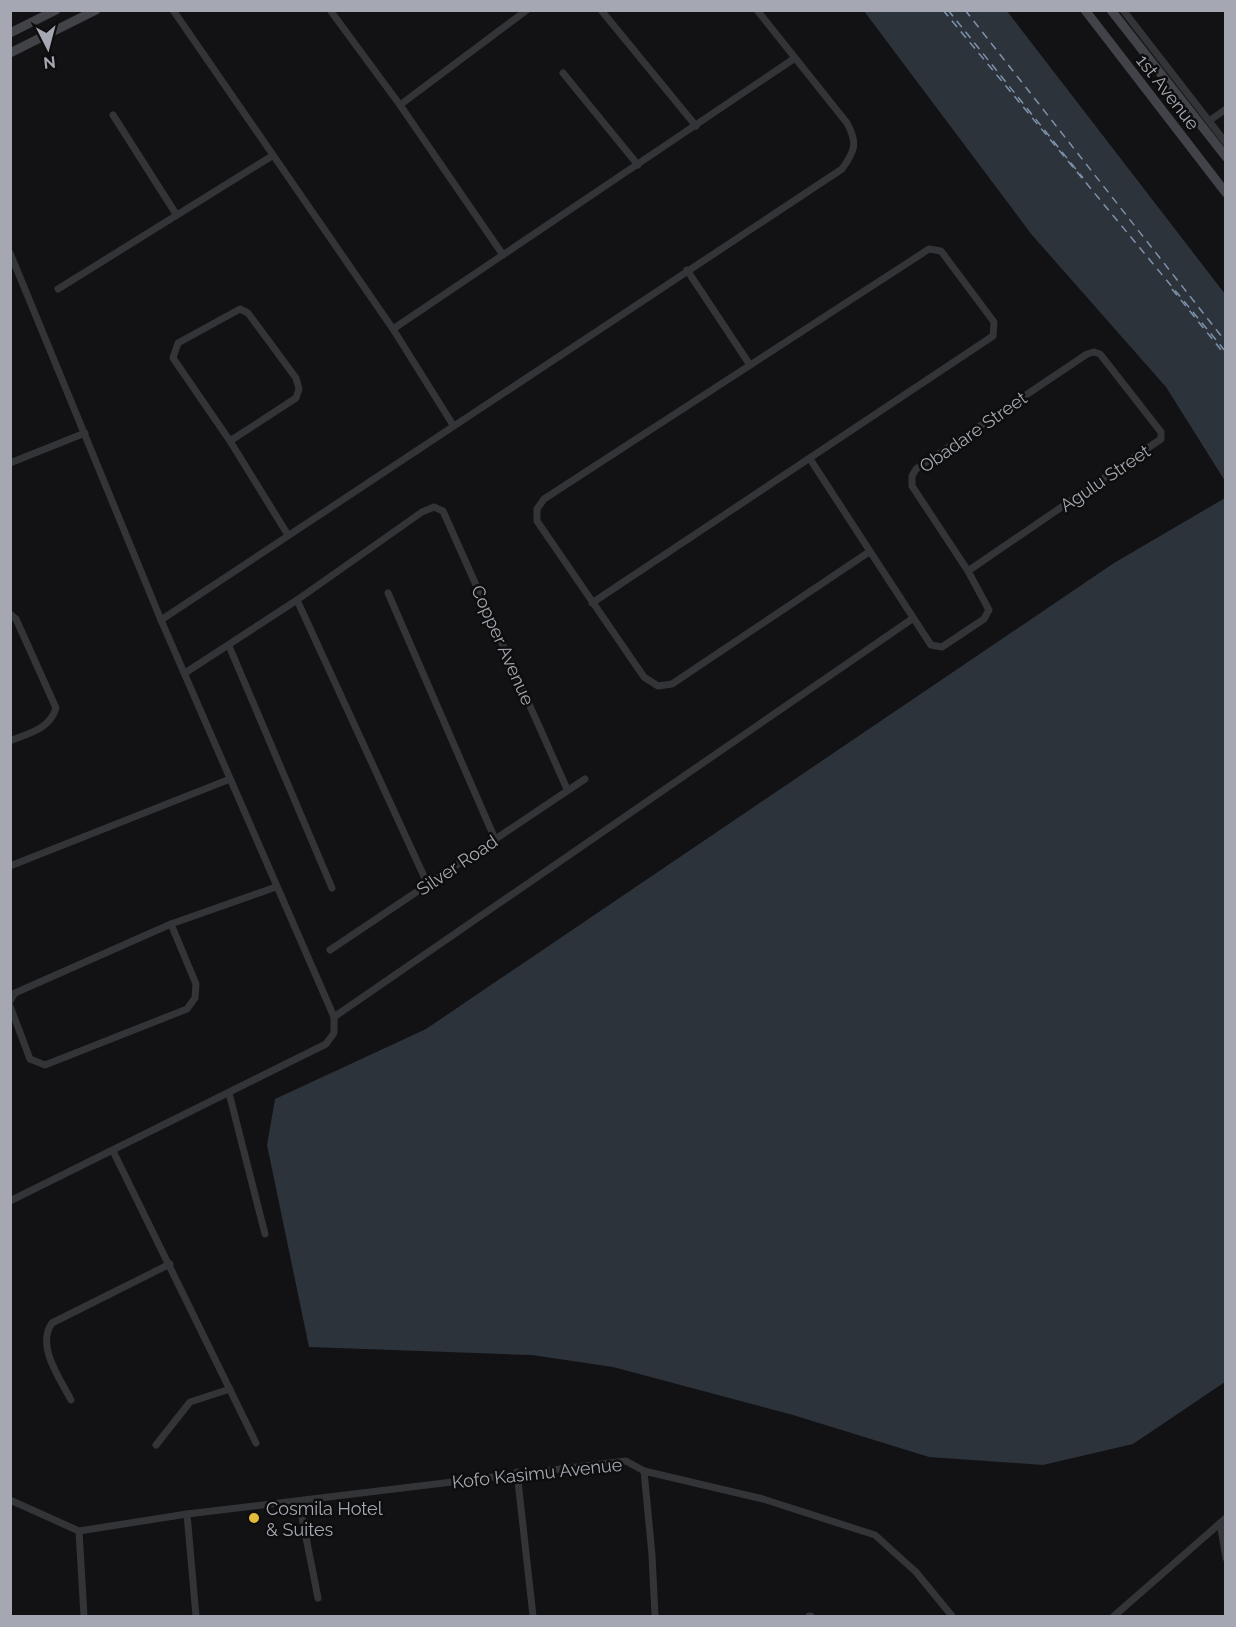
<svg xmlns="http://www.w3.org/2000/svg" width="1236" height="1627" viewBox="0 0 1236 1627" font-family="Raleway,sans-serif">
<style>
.water{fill:#2c333b}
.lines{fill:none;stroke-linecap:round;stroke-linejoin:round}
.ferry{stroke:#7e92ac;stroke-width:1.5;stroke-dasharray:8 6;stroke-linecap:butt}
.minor{stroke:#333438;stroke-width:7}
.secondary{stroke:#424348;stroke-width:9}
.poi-dot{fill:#e4bc3a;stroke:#0d0d0e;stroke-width:2}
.labels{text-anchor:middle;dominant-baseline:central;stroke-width:5;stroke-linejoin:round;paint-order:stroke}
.street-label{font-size:18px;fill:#a5a8b3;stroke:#0d0d0e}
.poi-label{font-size:18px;fill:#a5a8b3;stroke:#0d0d0e;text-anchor:start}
</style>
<rect width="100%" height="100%" fill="#121214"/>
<!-- water -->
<g class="water">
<path d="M864,11H1007L1225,294V481L1166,387L1032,235Z"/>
<path d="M1225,498V1382L1133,1444L1043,1465L929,1457L793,1415L613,1367L532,1355L309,1347L267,1145L275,1099L426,1029L1114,563Z"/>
</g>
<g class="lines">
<!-- ferry -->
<g class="ferry">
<path d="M943,10L1226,352"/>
<path d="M948,10L1083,178"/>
<path d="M965,10L1226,342"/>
<path d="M1172,289L1226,356"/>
</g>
<!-- minor -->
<g class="minor">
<path d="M173,10L393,329L453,425"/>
<path d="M330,10L400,105L503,255"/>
<path d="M601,10L696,126"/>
<path d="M1123,10L1226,143"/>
<path d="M563,73L638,165"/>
<path d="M400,105L527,10"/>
<path d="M113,115L176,214"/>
<path d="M1209,121L1226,109"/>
<path d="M10,253L161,620L334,1017V1033L326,1044L10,1201"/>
<path d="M687,270L750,365"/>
<path d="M58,289L272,156"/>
<path d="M393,329L795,58"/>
<path d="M230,441L296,398L299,389L296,378L248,313L240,309L178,343L173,358L230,441L288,535"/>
<path d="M810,459L931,645L942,647L984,619L989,610L968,571L912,486V476L916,469L1087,354L1094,352L1100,354L1161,432V439L968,571"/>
<path d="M10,463L85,433"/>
<path d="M388,593L495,839"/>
<path d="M297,600L428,885"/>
<path d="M592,603L993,336L994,322L941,251L929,249L544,499L537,509V521L644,677L658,686L672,684L869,552"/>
<path d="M10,614L16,619L56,708C50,729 29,733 10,741"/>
<path d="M161,620L842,169C855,151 858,143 847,123L757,10"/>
<path d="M229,646L332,888"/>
<path d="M185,673L297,600L422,512L434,507L443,511L567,789"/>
<path d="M10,866L230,779"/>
<path d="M330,950L585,779"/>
<path d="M10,1001L15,993L171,924L276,887"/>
<path d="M10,1006L30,1059L45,1065L187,1009L195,998L196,984L171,924"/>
<path d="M334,1017L912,619"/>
<path d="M229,1093L265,1234"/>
<path d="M113,1151L256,1443"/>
<path d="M71,1400C59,1377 36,1346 52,1323L170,1264"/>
<path d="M156,1445L190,1402L230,1389"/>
<path d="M644,1471L652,1555L655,1616"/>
<path d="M517,1472L533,1616"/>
<path d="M10,1500L79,1531L84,1616"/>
<path d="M299,1502L318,1598"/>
<path d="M187,1514L196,1616"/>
<path d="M1220,1523L1226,1558"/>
<path d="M79,1531L187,1514L626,1461L644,1471L763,1499L875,1535L916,1572L952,1616"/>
<path d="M809,1616H811"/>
<path d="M1114,1616L1226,1518"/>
</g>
<!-- secondary -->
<g class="secondary">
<path d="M1085,10L1226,193"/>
<path d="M1111,10L1226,157"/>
<path d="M10,33L56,10"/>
<path d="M10,53L96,10"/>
</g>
</g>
<!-- markers -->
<circle class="poi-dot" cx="254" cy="1518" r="6"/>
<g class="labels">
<!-- street labels -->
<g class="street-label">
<text transform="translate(1168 92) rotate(52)">1st Avenue</text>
<text transform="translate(973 432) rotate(-35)">Obadare Street</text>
<text transform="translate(1105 478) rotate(-34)">Agulu Street</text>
<text transform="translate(503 645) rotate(66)">Copper Avenue</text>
<text transform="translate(457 865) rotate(-34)">Silver Road</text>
<text transform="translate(537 1473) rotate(-6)">Kofo Kasimu Avenue</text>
</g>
<!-- poi labels -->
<g class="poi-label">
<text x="266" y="1508">Cosmila Hotel<tspan x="266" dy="21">&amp; Suites</tspan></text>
</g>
</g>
<!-- border -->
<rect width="1236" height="1627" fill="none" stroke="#a5a8b3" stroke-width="24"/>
<!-- north arrow -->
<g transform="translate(48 48) rotate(174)" stroke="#0d0d0e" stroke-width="4.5" paint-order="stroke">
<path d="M0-4.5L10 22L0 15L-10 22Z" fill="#a5a8b3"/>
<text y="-9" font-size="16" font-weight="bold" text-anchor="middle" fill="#a5a8b3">N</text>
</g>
</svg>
